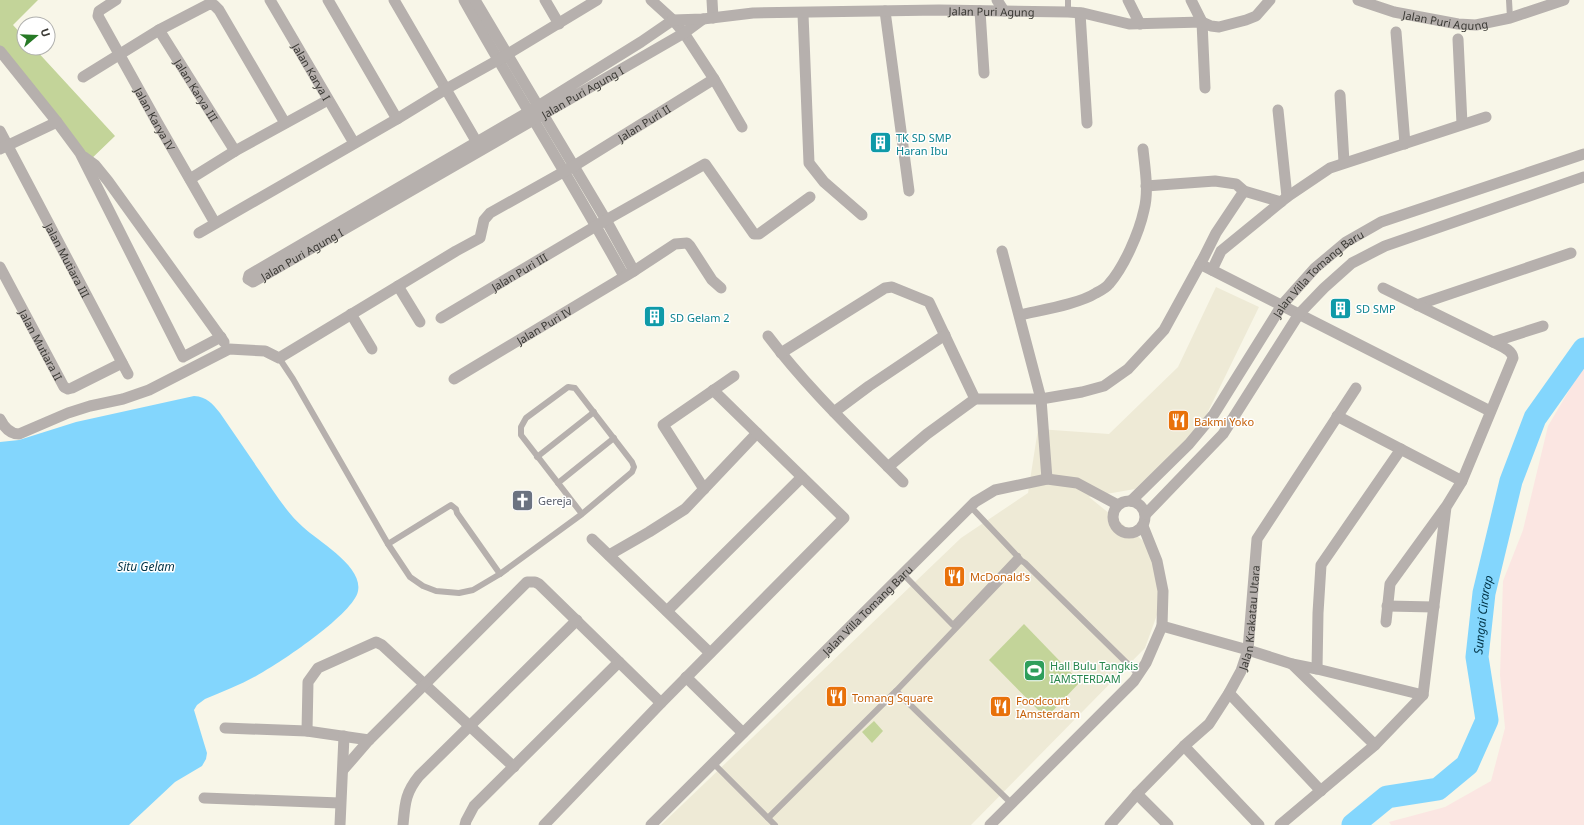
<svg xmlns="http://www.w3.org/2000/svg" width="1584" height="825" viewBox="0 0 1584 825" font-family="'Noto Sans',sans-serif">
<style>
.built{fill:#eeead6}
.industrial{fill:#fbe6e2}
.green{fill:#c3d499}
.water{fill:#83d6fd}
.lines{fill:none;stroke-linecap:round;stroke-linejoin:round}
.river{stroke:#83d6fd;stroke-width:23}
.service{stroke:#b6b0ad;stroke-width:6}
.minor{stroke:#b6b0ad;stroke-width:11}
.tertiary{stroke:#b6b0ad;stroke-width:11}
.labels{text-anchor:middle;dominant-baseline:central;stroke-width:3;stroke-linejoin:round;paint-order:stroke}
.street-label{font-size:11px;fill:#3a3934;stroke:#fff}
.culture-label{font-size:11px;fill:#0d838f;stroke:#fff;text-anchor:start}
.food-label{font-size:11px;fill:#c56008;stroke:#fff;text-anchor:start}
.worship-label{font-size:11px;fill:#5b616d;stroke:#fff;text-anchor:start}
.leisure-label{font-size:11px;fill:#27864d;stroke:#fff;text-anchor:start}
.water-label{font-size:12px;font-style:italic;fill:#003346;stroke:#fff}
</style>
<rect width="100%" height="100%" fill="#f8f6e8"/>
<!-- built -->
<path class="built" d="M1216,287L1259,307L1200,428L1135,489L1089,497L1152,548L1162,601L1145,648L971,825H661L961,538L1028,493L1038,429L1109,434L1178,367Z"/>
<!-- industrial -->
<path class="industrial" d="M1584,365V825H1391L1389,822L1445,807L1491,781L1505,728L1500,675L1503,581L1523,530L1548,426Z"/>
<!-- green -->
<g class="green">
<path d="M0,0H38L13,25L24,37V48H34L115,136L88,162L0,50Z"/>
<path d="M1024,624L1080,682L1046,718L989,660Z"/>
<path d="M874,721L883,731L872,743L862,732Z"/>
</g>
<!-- water -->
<path class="water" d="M194,396C207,397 212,403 220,413C233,432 246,451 259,470C273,490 285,511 303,527C319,542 363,566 358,591C354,613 284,660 263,672C245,683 224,691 205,699L197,705L194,710L207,753L206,759L202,766L175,782L129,825H0V442L19,440L76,422Z"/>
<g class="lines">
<!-- river -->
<path class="river" id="s1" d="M1353,825L1387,797L1438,789L1467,765L1487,720L1477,657L1484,593L1511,481L1535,418L1584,349"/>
<!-- service -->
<g class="service">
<path d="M1068,0V12"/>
<path d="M1509,0L1510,18"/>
<path d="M279,358L293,379L388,544L410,577L423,586L436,591L459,593L473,590L500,574L582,514L632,472L634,467L632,462L575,388L568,387L526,418L521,427V435L582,514"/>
<path d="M537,457L594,412"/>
<path d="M558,483L614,438"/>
<path d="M970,506L1020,559"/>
<path d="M388,544L451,505L456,509L457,513L500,574"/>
<path d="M903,574L953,625L1018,556"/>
<path d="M896,691L1011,803"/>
<path d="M713,763L775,825"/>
<path d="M768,818L896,691L1019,562L1022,561L1025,563L1138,674"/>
</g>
<!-- minor -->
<g class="minor">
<path id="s2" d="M116,0L99,11L98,16L157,122L215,223"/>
<path id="s3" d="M270,0L354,143"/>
<path d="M328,0L397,119"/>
<path d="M394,0L479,146"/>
<path d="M464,0C516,93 573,183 624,276"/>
<path d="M475,0L606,220L634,271"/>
<path d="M545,0L559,24"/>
<path d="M651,0L673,20L684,33L714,79L742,127"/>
<path d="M712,0L713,18"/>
<path d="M997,0L1004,11"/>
<path d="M1128,0L1140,24"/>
<path d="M1191,0L1202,22L1205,88"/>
<path id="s4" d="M1358,0L1394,12L1458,24L1476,25L1510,18L1564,0"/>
<path d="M885,11L909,191"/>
<path d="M980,11L984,73"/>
<path d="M1080,13L1087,123"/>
<path d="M803,14L809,163L824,182L862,215"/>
<path id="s5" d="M673,20L641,42L530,111L249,275L248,279L253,282L684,33L703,19"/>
<path id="s6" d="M673,20L703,19L753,13L939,10L1068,12L1083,13L1129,24L1202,22L1211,26L1219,27L1246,20L1256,16L1270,0"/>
<path id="s7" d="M159,30L235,151"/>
<path d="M1396,32L1405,144"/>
<path d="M1458,39L1462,124"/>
<path d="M0,51L57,122L80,153L183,357L221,337"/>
<path d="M83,77L159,30L209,4L214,5L219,10L285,123"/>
<path d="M1340,95L1344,162"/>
<path d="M1278,110L1287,197"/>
<path id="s8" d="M0,131L128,374"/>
<path d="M0,149L57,122"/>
<path d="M84,157L95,165L108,181L224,342"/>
<path d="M190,179L235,151L328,100"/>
<path d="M1146,186L1215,181L1236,184L1244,191L1281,202"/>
<path d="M199,233L397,119L446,89L498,60L597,0"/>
<path d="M1002,251L1041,399L1047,479"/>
<path d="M1200,264L1490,411"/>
<path id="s9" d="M0,267L64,387L68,389L72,388L122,363"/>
<path d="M1212,270L1221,251L1287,197L1330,168L1486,117"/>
<path d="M398,286L420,322"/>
<path d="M1417,305L1571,253"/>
<path d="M351,314L372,349"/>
<path d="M1020,315C1041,310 1079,304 1096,293C1100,291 1106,288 1109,284C1124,267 1139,233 1144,210C1149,191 1145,169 1143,149"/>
<path id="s10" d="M441,318L606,220L705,164L754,234H759L810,197"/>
<path d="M768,336C808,389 857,435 903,482"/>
<path d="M1493,342L1543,326"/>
<path d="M781,353L885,288L892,287L929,302L975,399"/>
<path id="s11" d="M454,379L634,271L675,244L687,243L690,246L712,280L721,288"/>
<path d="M834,412L869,386L945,335"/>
<path d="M1337,416L1462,481"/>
<path id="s12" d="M0,419C4,427 10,434 19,434L68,413L90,406L123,399L149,390L229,349L265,351L279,358L456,251L480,238L484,220L490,213L574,166L714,79"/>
<path d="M888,467L927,434L975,399H1041L1082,392L1104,386L1128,369L1164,330L1204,257L1216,233L1244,191"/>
<path d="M704,489L663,425L734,376"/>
<path d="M592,539L710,653"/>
<path d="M609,555L649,532L685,509L757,433"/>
<path d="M1387,606L1434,607"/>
<path d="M667,611L802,477"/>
<path d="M1386,622L1390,584L1392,581L1445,508"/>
<path d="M1162,626L1248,650L1292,664L1317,669L1423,695"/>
<path d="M1292,664L1375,745"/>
<path d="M1317,669L1318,613L1321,565L1401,449"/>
<path d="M686,677L743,733"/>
<path d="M1229,693L1321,791"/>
<path d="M225,728L307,731L369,740"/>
<path d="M307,731L308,682L318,668L376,642L382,645L514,767"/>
<path d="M1184,746L1259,825"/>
<path d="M343,770L369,740L527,582H535L539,584L661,703"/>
<path d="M1137,794L1168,825"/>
<path d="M204,798L340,803"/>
<path d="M340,825L344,736"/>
<path d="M403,825C405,804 405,793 419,776L577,620"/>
<path d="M465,825L466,821L474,806L619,662"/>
<path d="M544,825L661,703L844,518L713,390"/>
<path id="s13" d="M1110,825L1137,794L1184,746L1209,724L1229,693L1241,671L1248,650L1257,539L1356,388"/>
<path d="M1280,825L1375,745L1423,695L1446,507L1462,481L1513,358C1512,349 1500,346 1493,342L1383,288"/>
</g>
<!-- tertiary -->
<g class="tertiary">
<circle cx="1129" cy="517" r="16"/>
<path id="s14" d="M1131,501L1189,444L1214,414L1282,305L1315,268L1346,242L1381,222L1584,154"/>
<path d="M1146,514L1223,434L1299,314L1324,288L1352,263L1385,246L1584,177"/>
<path id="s15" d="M651,825L975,502L995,490L1047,479L1077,483L1118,505"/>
<path d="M990,825L1134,681L1146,663L1162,626L1163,591L1157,561L1143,526"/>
</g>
</g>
<!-- icons -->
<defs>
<symbol id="building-square" viewBox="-11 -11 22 22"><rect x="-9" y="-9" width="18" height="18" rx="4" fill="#0f9aa8" stroke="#fff"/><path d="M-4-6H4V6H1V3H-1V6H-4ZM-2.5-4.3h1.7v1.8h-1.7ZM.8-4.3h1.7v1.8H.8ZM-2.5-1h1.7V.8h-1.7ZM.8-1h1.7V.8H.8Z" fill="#fff"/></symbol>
<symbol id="restaurant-square" viewBox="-11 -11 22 22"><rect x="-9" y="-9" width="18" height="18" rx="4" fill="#e8710a" stroke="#fff"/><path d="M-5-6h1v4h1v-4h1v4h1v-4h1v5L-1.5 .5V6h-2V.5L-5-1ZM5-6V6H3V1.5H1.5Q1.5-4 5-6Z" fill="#fff"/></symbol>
<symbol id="church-square" viewBox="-11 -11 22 22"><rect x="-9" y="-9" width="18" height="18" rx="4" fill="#6b7280" stroke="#fff"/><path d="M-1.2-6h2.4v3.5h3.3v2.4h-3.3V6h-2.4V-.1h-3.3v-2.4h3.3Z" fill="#fff"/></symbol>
<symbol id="stadium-square" viewBox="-11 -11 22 22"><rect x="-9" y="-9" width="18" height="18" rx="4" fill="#2e9e5b" stroke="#fff"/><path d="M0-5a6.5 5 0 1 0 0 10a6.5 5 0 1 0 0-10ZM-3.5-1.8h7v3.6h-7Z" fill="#fff"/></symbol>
</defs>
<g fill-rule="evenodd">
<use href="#building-square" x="868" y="130" width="25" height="25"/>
<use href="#building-square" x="1328" y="296" width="25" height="25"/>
<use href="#building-square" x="642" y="304" width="25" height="25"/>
<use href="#restaurant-square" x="1166" y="408" width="25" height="25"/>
<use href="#church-square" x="510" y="488" width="25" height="25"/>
<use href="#restaurant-square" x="942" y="564" width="25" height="25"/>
<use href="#stadium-square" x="1022" y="658" width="25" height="25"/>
<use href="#restaurant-square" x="824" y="684" width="25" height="25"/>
<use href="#restaurant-square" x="988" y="694" width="25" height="25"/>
</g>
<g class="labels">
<!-- street labels -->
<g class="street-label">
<text stroke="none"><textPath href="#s6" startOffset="319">Jalan Puri Agung</textPath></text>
<text stroke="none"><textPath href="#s4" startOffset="90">Jalan Puri Agung</textPath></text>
<text stroke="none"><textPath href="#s3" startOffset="83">Jalan Karya I</textPath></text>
<text stroke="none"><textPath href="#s7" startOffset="71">Jalan Karya III</textPath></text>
<text stroke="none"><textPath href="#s5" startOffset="885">Jalan Puri Agung I</textPath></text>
<text stroke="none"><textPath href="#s2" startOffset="143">Jalan Karya IV</textPath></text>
<text stroke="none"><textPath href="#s12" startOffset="745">Jalan Puri II</textPath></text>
<text stroke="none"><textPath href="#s5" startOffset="561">Jalan Puri Agung I</textPath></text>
<text stroke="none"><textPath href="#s8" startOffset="146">Jalan Mutiara III</textPath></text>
<text stroke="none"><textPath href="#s10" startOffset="91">Jalan Puri III</textPath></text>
<text stroke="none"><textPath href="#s14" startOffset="297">Jalan Villa Tomang Baru</textPath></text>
<text stroke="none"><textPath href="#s11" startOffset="105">Jalan Puri IV</textPath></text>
<text stroke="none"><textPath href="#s9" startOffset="88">Jalan Mutiara II</textPath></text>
<text stroke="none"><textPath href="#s15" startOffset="305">Jalan Villa Tomang Baru</textPath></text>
<text stroke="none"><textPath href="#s13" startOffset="258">Jalan Krakatau Utara</textPath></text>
</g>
<!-- culture labels -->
<g class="culture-label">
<text x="896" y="137">TK SD SMP<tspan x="896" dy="13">Haran Ibu</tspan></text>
<text x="1356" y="308">SD SMP</text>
<text x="670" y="317">SD Gelam 2</text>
</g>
<!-- food labels -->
<g class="food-label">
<text x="1194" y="421">Bakmi Yoko</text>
<text x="970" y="576">McDonald's</text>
<text x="852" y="697">Tomang Square</text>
<text x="1016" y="700">Foodcourt<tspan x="1016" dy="13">IAmsterdam</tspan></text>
</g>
<!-- worship labels -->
<g class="worship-label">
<text x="538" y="500">Gereja</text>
</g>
<!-- leisure labels -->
<g class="leisure-label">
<text x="1050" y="665">Hall Bulu Tangkis<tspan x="1050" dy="13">IAMSTERDAM</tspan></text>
</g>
<!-- water labels -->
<g class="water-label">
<text x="146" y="566">Situ Gelam</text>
<text stroke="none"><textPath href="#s1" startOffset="289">Sungai Cirarap</textPath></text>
</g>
</g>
<!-- north arrow -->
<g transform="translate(36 36) rotate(71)"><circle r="19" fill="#ffffff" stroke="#b0b0ae"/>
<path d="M0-3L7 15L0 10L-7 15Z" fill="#267925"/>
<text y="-6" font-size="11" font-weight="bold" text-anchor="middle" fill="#3a3934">U</text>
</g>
</svg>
